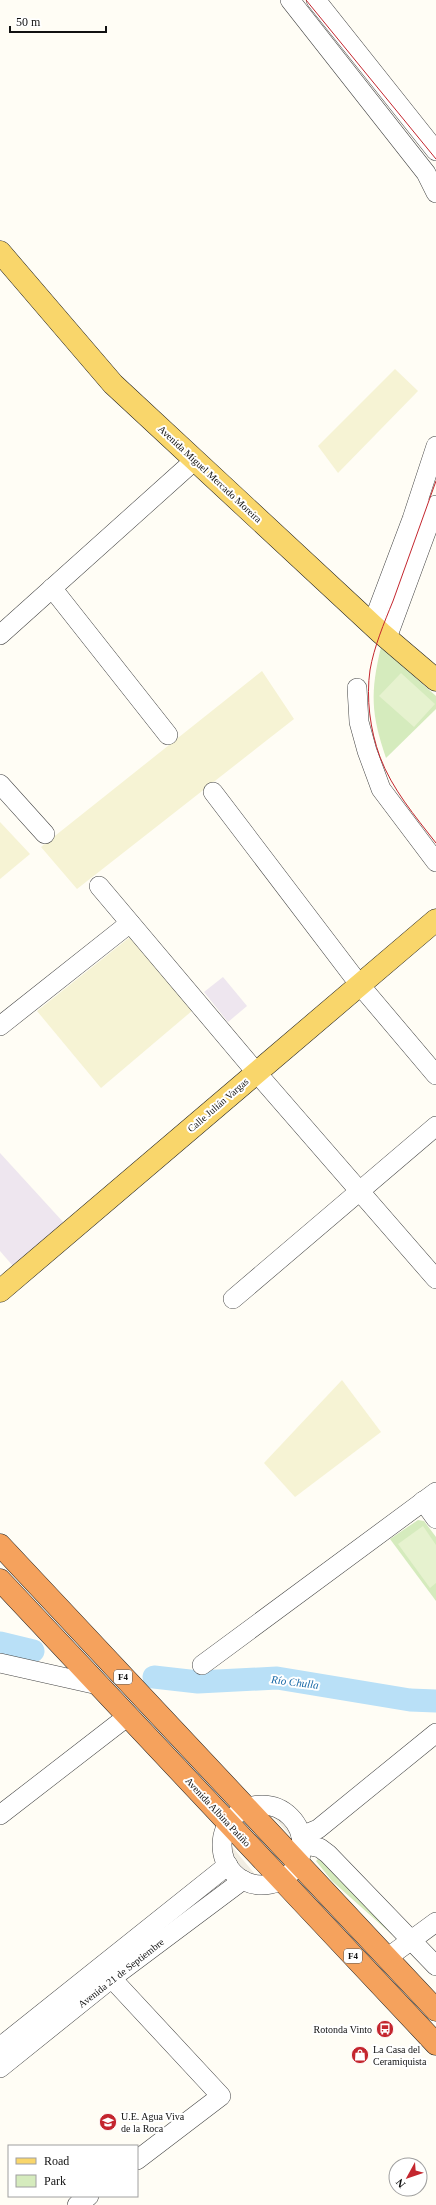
<svg xmlns="http://www.w3.org/2000/svg" width="436" height="2205" viewBox="0 0 436 2205" font-family="'Times New Roman',serif">
<style>
.industrial{fill:#eee6ef}
.farmland{fill:#f6f3d4}
.green{fill:#d5ebbd}
.pitch{fill:#e6f2cf}
.plaza{fill:#f1ede2}
.lines{fill:none;stroke-linecap:round;stroke-linejoin:round}
.river{stroke:#b9e0f7;stroke-width:23}
.minor-casing{stroke:#444;stroke-width:20}
.major-casing{stroke:#222;stroke-width:23}
.highway-casing{stroke:#222;stroke-width:23}
.minor{stroke:#fff;stroke-width:19}
.major{stroke:#f9d66b;stroke-width:22}
.highway{stroke:#f5a25d;stroke-width:22}
.tram{stroke:#c4262e;stroke-width:1}
.labels{text-anchor:middle;dominant-baseline:central;stroke-width:4;stroke-linejoin:round;paint-order:stroke}
.shield{fill:#fff;stroke:#585858;stroke-width:1}
.shield-label{font-size:9px;font-weight:bold;fill:#111}
.street-label{font-size:10px;fill:#111;stroke:#fff}
.poi-label{font-size:10px;fill:#111;stroke:#fff;text-anchor:start}
.water-label{font-size:11px;font-style:italic;fill:#1768a6;stroke:#fff}
</style>
<rect width="100%" height="100%" fill="#fffdf5"/>
<!-- industrial -->
<g class="industrial">
<path d="M223,977L247,1006L228,1022L204,992Z"/>
<path d="M0,1153L64,1223L13,1266L0,1251Z"/>
</g>
<!-- farmland -->
<g class="farmland">
<path d="M395,369L418,391L338,473L318,446Z"/>
<path d="M262,671L294,719L77,889L41,847Z"/>
<path d="M0,822L30,854L0,879Z"/>
<path d="M130,937L193,1010L101,1088L37,1011Z"/>
<path d="M342,1380L381,1432L295,1497L264,1463Z"/>
</g>
<!-- green -->
<g class="green">
<path d="M381,647L436,696V709L386,758C371,714 370,693 381,647Z"/>
<path d="M418,1520L424,1521L436,1537V1601L390,1539Z"/>
<path d="M320,1857L398,1933L397,1939L332,1881L316,1861Z"/>
</g>
<!-- pitch -->
<g class="pitch">
<path d="M401,673L435,704L414,727L379,696Z"/>
<path d="M423,1526L436,1545V1583L430,1588L398,1544Z"/>
</g>
<!-- plaza -->
<g class="plaza">
<path d="M266,1809L280,1813L291,1822L298,1836L299,1845Z"/>
<path d="M229,1843L259,1879L251,1876L237,1866L229,1851Z"/>
</g>
<g class="lines">
<!-- river -->
<g class="river">
<path d="M0,1643L33,1651"/>
<path d="M154,1677L198,1682L277,1678L410,1700L436,1701"/>
</g>
<defs>
<g id="minor">
<path d="M290,0L426,173L436,193"/>
<path d="M316,0L436,151"/>
<path d="M52,588L168,735"/>
<path d="M372,625L412,519L436,446"/>
<path d="M0,635L195,460"/>
<path d="M387,638L436,505"/>
<path d="M357,688L359,722L367,751L381,789L436,862"/>
<path d="M0,784L45,834"/>
<path d="M213,792L359,984L436,1075"/>
<path d="M99,886L256,1072L436,1279"/>
<path d="M0,1026L130,923"/>
<path d="M233,1299L436,1126"/>
<path d="M423,1501L436,1519"/>
<path d="M0,1663L98,1685"/>
<path d="M202,1665L436,1492"/>
<circle cx="262" cy="1845" r="40"/>
<path d="M0,1815L128,1716"/>
<path d="M301,1836L318,1829L436,1733"/>
<path d="M302,1844L320,1848L328,1854L436,1966"/>
<path d="M387,1958L436,1922"/>
<path d="M103,1969L221,2096L137,2160"/>
<path d="M0,2047L228,1865"/>
<path d="M0,2068L112,1978L243,1880"/>
<path d="M77,2205L89,2196"/>
</g>
<g id="major">
<path d="M0,252L113,384L381,633L436,680"/>
<path d="M0,1291L436,920"/>
</g>
<g id="highway">
<path d="M0,1545L436,2010"/>
<path d="M0,1580L436,2044"/>
</g>
</defs>
<!-- minor casing -->
<use href="#minor" class="minor-casing"/>
<!-- major casing -->
<use href="#major" class="major-casing"/>
<!-- highway casing -->
<use href="#highway" class="highway-casing"/>
<!-- minor -->
<use href="#minor" class="minor"/>
<!-- major -->
<use href="#major" class="major"/>
<!-- highway -->
<use href="#highway" class="highway"/>
<!-- tram -->
<g class="tram">
<path d="M306,0L436,159"/>
<path d="M436,481C422,521 407,561 393,601C384,623 374,647 370,670C366,698 370,730 380,757C392,789 415,816 436,843"/>
</g>
</g>
<!-- icons -->
<defs>
<symbol id="bus-disc" viewBox="-11 -11 22 22"><circle r="9.5" fill="#c4262e" stroke="#fff"/><path d="M-5-6H5V4H4V6H2V4H-2V6H-4V4H-5ZM-3.5-4V0h7V-4ZM-3.5 1.2v1.5H-2V1.2ZM2 1.2v1.5H3.5V1.2Z" fill="#fff"/></symbol>
<symbol id="shop-disc" viewBox="-11 -11 22 22"><circle r="9.5" fill="#c4262e" stroke="#fff"/><path d="M-5-2.5h2.3a2.7 3.5 0 0 1 5.4 0H5L5.5 6h-11ZM-1.5-2.5h3a1.5 2.3 0 0 0-3 0Z" fill="#fff"/></symbol>
<symbol id="school-disc" viewBox="-11 -11 22 22"><circle r="9.5" fill="#c4262e" stroke="#fff"/><path d="M0-5L7-2L0 1L-7-2ZM-4 1L0 2.5L4 1V4Q0 6-4 4Z" fill="#fff"/></symbol>
</defs>
<g fill-rule="evenodd">
<use href="#bus-disc" x="375" y="2019" width="20" height="20"/>
<use href="#shop-disc" x="350" y="2045" width="20" height="20"/>
<use href="#school-disc" x="98" y="2112" width="20" height="20"/>
</g>
<g class="labels">
<!-- shield labels -->
<g class="shield">
<rect x="114" y="1670" width="18" height="14" rx="3"/>
<rect x="344" y="1949" width="18" height="14" rx="3"/>
</g>
<g class="shield-label">
<text x="123" y="1677">F4</text>
<text x="353" y="1956">F4</text>
</g>
<!-- street labels -->
<g class="street-label">
<text transform="translate(210 474) rotate(43)">Avenida Miguel Mercado Moreira</text>
<text transform="translate(218 1105) rotate(-41)">Calle Julián Vargas</text>
<text transform="translate(218 1812) rotate(47)">Avenida Albina Patiño</text>
<text transform="translate(121 1973) rotate(-38)">Avenida 21 de Septiembre</text>
</g>
<!-- poi labels -->
<g class="poi-label">
<text x="372" y="2029" text-anchor="end">Rotonda Vinto</text>
<text x="373" y="2049">La Casa del<tspan x="373" dy="12">Ceramiquista</tspan></text>
<text x="121" y="2116">U.E. Agua Viva<tspan x="121" dy="12">de la Roca</tspan></text>
</g>
<!-- water labels -->
<g class="water-label">
<text transform="translate(295 1682) rotate(7)">Río Chulla</text>
</g>
</g>
<!-- legend -->
<rect x="8" y="2145" width="130" height="52" fill="#ffffff" stroke="#a0a0a0"/>
<rect x="16" y="2158" width="20" height="6" fill="#f9d66b" stroke="#a0a0a0"/>
<text x="44" y="2165" font-size="12" fill="#111111">Road</text>
<rect x="16" y="2175" width="20" height="12" fill="#d5ebbd" stroke="#a0a0a0"/>
<text x="44" y="2185" font-size="12" fill="#111111">Park</text>
<!-- north arrow -->
<g transform="translate(408 2177) rotate(230)"><circle r="19" fill="#ffffff" stroke="#a0a0a0"/>
<path d="M0-3L7 15L0 10L-7 15Z" fill="#c4262e"/>
<text y="-6" font-size="11" font-weight="bold" text-anchor="middle" fill="#111111">N</text>
</g>
<!-- scale -->
<path d="M10 26v6h96v-6" fill="none" stroke="#111111" stroke-width="2"/>
<text x="16" y="26" font-size="12" fill="#111111" stroke="#ffffff" stroke-width="3" paint-order="stroke">50 m</text>
</svg>
